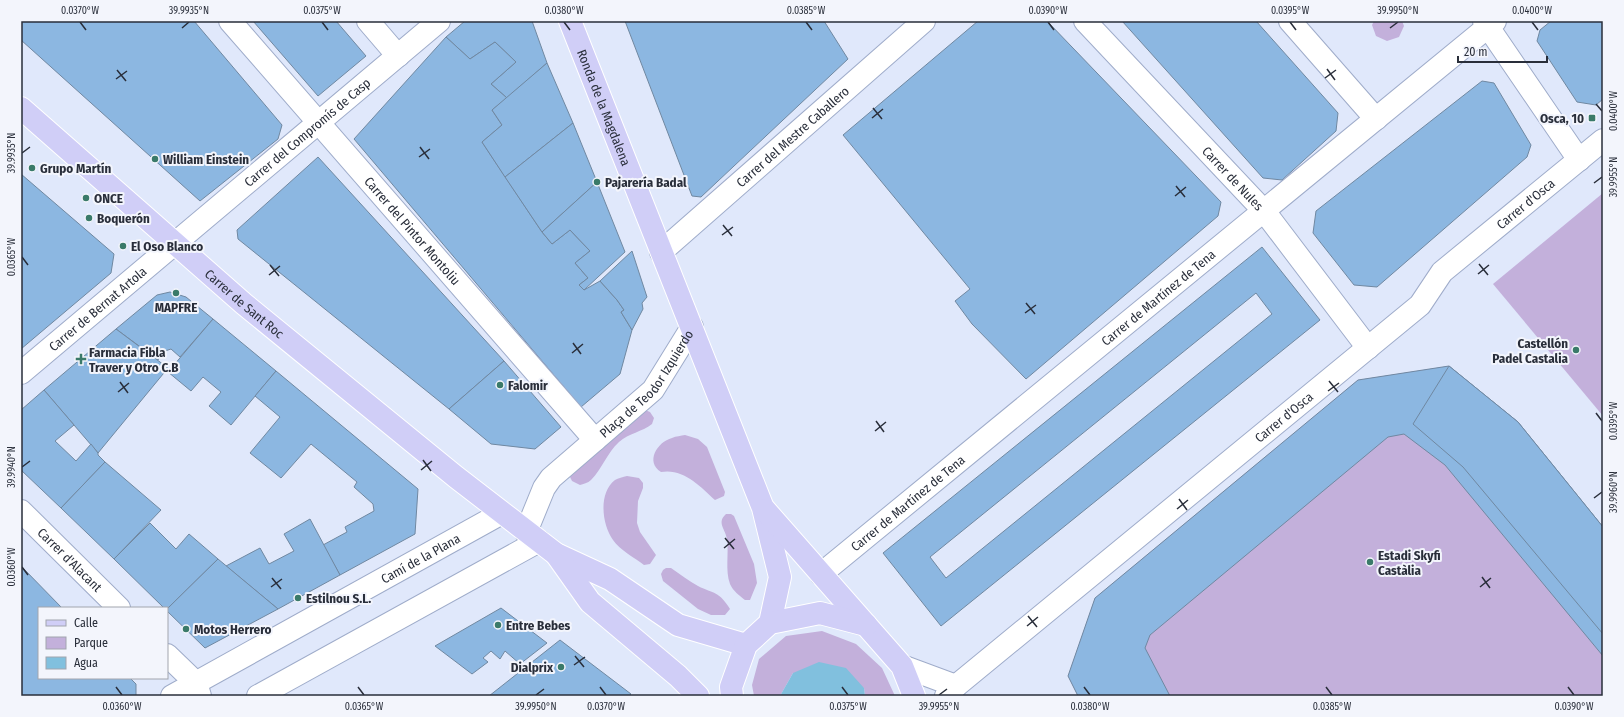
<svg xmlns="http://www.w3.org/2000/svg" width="1624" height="717" viewBox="0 0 1624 717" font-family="'Fira Sans Condensed',sans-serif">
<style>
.green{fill:#c3b0db}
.water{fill:#81c0de}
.building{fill:#8cb7e1;stroke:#7088a1;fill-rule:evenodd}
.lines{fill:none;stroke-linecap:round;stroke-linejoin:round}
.minor-casing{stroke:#9facca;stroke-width:24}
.major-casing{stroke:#fff;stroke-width:24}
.minor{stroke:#fff;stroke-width:22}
.major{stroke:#d0cef7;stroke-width:22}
.ticks{fill:none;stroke:#292e3a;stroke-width:1.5}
.poi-dot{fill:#3a7a69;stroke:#f3f5fc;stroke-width:1.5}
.labels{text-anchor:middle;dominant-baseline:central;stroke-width:4;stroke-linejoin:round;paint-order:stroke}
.street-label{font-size:13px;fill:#292e3a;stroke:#f3f5fc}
.poi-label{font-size:13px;font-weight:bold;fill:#292e3a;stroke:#f3f5fc;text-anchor:start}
.neatline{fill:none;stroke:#292e3a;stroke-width:1.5}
.ticks-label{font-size:10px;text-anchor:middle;fill:#292e3a}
</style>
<rect width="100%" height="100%" fill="#e0e8fb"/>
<!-- green -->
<g class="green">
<path d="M1374,21H1402L1404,26L1399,37L1387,41L1376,36L1372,25Z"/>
<path d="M1603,193V416L1493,284Z"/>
<path d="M1449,366L1518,422L1603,527V696H1078L1068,676L1095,598L1358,380Z"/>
<path d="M645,410L650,412L654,418L652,424C642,432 629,433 619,442C607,453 602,469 591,480C588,483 583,484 580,485L572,481L570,477Z"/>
<path d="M685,435L698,439L707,447L725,492L724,496L715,500C700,486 683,468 661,472C645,462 657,442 672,438C676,436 681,436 685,435Z"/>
<path d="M627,476L639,478L643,483V488L638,501L637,523L640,532L656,555L650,564L644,565C635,558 620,550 613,540C602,525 598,493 615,480C618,478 623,477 627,476Z"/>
<path d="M726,514H731L734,516L754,564L757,583L750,600H745C740,596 733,591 730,584C725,570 729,554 727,540C726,529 716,523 726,514Z"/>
<path d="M666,568H671C680,574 689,581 698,586C714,594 719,591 730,609L725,615H711L698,609L663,581L661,574L663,570Z"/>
<path d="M822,631L856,644L882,668L895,696H865L864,688L793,673L780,696H754L752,685L759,659L786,636Z"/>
</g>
<!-- water -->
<path class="water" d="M819,662L846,668L864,688L865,696H780L793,673Z"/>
<!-- building -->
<g class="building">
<path d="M21,21H194L282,125L278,139L200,201L21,40Z"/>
<path d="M253,21H336L366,56L318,96Z"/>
<path d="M465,21H532L547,63L507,98L491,84L516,62L495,42L470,59L446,37Z"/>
<path d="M625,21H824L848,59L701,197L692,196Z"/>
<path d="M978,21H1047L1221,202L1218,216L1026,379L972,324L955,301L970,289L843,135Z"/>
<path d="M1122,21H1256L1338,113L1336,131L1282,180L1263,178Z"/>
<path d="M1551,21H1603V99L1596,105L1577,102L1537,41L1540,30Z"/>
<path d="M446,37L470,59L495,42L516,62L491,84L507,98L492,110L502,125L482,142L542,232L552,244L570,230L590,251L575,263L588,278L579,285L584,290L600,281L617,300L624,310L621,312L632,330L620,374L581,407L354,139Z"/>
<path d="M547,63L573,123L505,177L482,142L502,125L492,110Z"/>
<path d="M1482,81L1494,83L1531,145L1527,157L1377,287L1354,285L1313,233L1316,211Z"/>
<path d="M573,123L597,182L542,232L505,177Z"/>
<path d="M318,157L504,361L449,409L238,239L237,230Z"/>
<path d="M21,174L114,254L111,273L21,349Z"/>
<path d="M597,182L625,252L584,290L579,285L588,278L575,263L590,251L570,230L552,244L542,232Z"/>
<path d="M1262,247L1320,320L941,626L883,553ZM1256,293L1272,314L946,578L930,557Z"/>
<path d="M632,251L647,297L642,303L643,309L632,330L621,312L624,310L617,300L600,281Z"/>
<path d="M170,292L186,297L213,319L180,357L171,349L162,352L158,360L116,329L157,295Z"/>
<path d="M213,319L276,371L231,425L209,406L221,392L203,377L191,391L168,372Z"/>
<path d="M116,329L168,368L98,453L44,390Z"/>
<path d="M504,361L561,427L535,449L491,444L449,409Z"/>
<path d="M1449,366L1518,422L1603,527V656L1445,465L1404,434L1388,437L1150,635L1145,648L1170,696H1078L1068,676L1095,598L1358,380Z"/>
<path d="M1449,366L1518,422L1603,527V634L1463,467L1413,424Z"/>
<path d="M276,371L418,489L415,534L340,575L323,545L347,532L345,527L374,511L373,504L354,487L357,482L311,444L281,478L250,453L280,417L255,396Z"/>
<path d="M44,390L74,425L55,441L76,461L91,444L98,453V455L105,462L61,508L21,470V410Z"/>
<path d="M105,462L161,510L114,559L61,508Z"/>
<path d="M310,519L340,575L278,609L226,566L260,548L269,564L294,551L284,534Z"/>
<path d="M150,523L176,549L189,534L218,559L167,609V608H164L114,559Z"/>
<path d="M218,559L278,609L205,648L167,611V609Z"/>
<path d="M21,566L62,608H39V678H130L136,684V696H21Z"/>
<path d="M501,608L547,643L520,664L505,651L500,659L491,651L483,658L488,662L472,674L435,646Z"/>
<path d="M560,640L631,694L629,696H489Z"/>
</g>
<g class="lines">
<defs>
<g id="minor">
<path id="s1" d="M230,21L595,440"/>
<path d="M368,21L398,56"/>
<path id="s2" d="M1085,21L1264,211L1368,348"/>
<path d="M1290,21L1376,119"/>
<path d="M1484,21L1579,160"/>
<path id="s3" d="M661,252L924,21"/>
<path id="s4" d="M21,373L439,21"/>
<path id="s5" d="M21,511L119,608"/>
<path id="s6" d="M526,532L544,488L551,478L653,390L692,327"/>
<path id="s7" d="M821,574L1495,21"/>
<path d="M167,655L196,683L200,696"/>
<path d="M902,666L956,686"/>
<path id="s8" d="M172,696L502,513"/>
<path d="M258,696L539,541"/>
<path id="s9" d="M946,696L956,686L1420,305L1442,272L1603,140"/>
</g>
<g id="major">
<path id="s10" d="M570,21L763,508L780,577L770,623"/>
<path id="s11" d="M21,108L244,304L456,477L556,554L610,579L678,625L746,645"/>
<path d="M765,510L902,666L914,696"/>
<path d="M556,554L590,602L678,676L698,696"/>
<path d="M732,696L731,687L746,645L770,623L820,613L866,625"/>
</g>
</defs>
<!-- minor casing -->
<use href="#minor" class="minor-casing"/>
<!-- major casing -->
<use href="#major" class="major-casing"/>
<!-- minor -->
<use href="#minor" class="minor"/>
<!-- major -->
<use href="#major" class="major"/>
</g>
<!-- ticks -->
<path class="ticks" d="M80,22L86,30M322,22L328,30M564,22L570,30M806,22L812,30M1048,22L1054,30M1290,22L1296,30M1532,22L1538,30M182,28L189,22M1390,28L1398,22M1327,69L1335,80M117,70L126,81M1325,78L1336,70M116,79L127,71M1596,104L1602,111M873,108L882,119M872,118L883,109M420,147L429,159M22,153L30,147M419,157L430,149M1594,183L1602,177M1176,186L1185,197M1175,196L1186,187M723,225L732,236M722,235L733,227M22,257L28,265M1479,264L1488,275M270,265L279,276M1478,274L1489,265M269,275L280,266M1026,303L1035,314M1025,313L1036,305M573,343L581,354M572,353L583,344M1329,381L1338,392M120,382L128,393M1328,391L1339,383M118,392L129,383M1596,413L1602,421M876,421L884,432M875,431L886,422M423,460L431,471M22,467L30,461M421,470L432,461M1594,498L1602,492M1179,499L1187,510M1177,509L1188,500M725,538L734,549M724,548L735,539M22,567L28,575M1482,577L1490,588M272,578L281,589M271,587L282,579M1480,587L1491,578M1028,616L1037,627M1027,626L1038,617M575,656L584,667M574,665L585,657M116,687L122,695M358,687L364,695M600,687L606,695M842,687L848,695M1084,687L1090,695M1326,687L1332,695M1568,687L1574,695M536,695L544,689M939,695L947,689"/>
<!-- markers -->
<g class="poi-dot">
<rect x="1588" y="114" width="8" height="8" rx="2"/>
<circle cx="155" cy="159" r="4"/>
<circle cx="32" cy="168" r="4"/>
<circle cx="597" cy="182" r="4"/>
<circle cx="86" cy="198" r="4"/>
<circle cx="89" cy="218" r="4"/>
<circle cx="123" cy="246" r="4"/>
<circle cx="176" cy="293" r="4"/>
<circle cx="1576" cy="350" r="4"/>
<path d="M79 353h4v4h4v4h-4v4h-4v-4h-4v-4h4z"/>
<circle cx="500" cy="385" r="4"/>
<circle cx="1370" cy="562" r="4"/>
<circle cx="298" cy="598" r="4"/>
<circle cx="498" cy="625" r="4"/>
<circle cx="186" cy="629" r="4"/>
<circle cx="561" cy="667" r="4"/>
</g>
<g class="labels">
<!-- street labels -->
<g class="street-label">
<text stroke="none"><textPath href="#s10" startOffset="93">Ronda de la Magdalena</textPath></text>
<text stroke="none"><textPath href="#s4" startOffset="374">Carrer del Compromís de Casp</textPath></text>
<text stroke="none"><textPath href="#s3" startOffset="175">Carrer del Mestre Caballero</textPath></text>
<text stroke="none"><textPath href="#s2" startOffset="216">Carrer de Nules</textPath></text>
<text stroke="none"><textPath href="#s9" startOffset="762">Carrer d'Osca</textPath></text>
<text stroke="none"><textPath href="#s1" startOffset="278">Carrer del Pintor Montoliu</textPath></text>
<text stroke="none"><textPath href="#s7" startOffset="436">Carrer de Martínez de Tena</textPath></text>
<text stroke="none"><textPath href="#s11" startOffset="297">Carrer de Sant Roc</textPath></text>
<text stroke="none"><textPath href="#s4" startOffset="100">Carrer de Bernat Artola</textPath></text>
<text stroke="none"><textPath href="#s6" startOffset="195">Plaça de Teodor Izquierdo</textPath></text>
<text stroke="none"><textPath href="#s9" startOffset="438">Carrer d'Osca</textPath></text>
<text stroke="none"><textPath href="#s7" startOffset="112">Carrer de Martínez de Tena</textPath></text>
<text stroke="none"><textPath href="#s8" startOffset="284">Camí de la Plana</textPath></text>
<text stroke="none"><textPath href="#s5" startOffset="69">Carrer d'Alacant</textPath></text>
</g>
<!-- poi labels -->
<g class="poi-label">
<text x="1584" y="118" text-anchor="end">Osca, 10</text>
<text x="163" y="159">William Einstein</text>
<text x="40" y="168">Grupo Martín</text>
<text x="605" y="182">Pajarería Badal</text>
<text x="94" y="198">ONCE</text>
<text x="97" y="218">Boquerón</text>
<text x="131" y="246">El Oso Blanco</text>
<text x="176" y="307" text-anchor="middle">MAPFRE</text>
<text x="1568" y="343" text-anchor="end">Castellón<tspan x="1568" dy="15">Padel Castalia</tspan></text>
<text x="89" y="352">Farmacia Fibla<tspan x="89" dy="15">Traver y Otro C.B</tspan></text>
<text x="508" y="385">Falomir</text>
<text x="1378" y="555">Estadi Skyfi<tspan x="1378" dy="15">Castàlia</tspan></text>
<text x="306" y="598">Estilnou S.L.</text>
<text x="506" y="625">Entre Bebes</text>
<text x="194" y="629">Motos Herrero</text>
<text x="553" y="667" text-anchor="end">Dialprix</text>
</g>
</g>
<!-- border -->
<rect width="1624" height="717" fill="none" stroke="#f3f5fc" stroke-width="44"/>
<!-- legend -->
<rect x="38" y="607" width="130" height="72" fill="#f3f5fc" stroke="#a2a5ae"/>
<rect x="46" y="620" width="20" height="6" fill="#d0cef7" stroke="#a2a5ae"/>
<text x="74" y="627" font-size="12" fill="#292e3a">Calle</text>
<rect x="46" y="637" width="20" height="12" fill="#c3b0db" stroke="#a2a5ae"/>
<text x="74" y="647" font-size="12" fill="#292e3a">Parque</text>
<rect x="46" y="657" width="20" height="12" fill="#81c0de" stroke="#a2a5ae"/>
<text x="74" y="667" font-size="12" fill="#292e3a">Agua</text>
<!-- scale -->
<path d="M1458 56v6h89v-6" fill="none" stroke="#292e3a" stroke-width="2"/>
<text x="1464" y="56" font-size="12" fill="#292e3a" stroke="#f3f5fc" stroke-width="3" paint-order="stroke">20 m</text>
<rect x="22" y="22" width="1580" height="673" class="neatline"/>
<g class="ticks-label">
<text x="80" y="14">0.0370°W</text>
<text x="189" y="14">39.9935°N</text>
<text x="322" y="14">0.0375°W</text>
<text x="564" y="14">0.0380°W</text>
<text x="806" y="14">0.0385°W</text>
<text x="1048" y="14">0.0390°W</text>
<text x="1290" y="14">0.0395°W</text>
<text x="1398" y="14">39.9950°N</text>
<text x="1532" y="14">0.0400°W</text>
<text transform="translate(1613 111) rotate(-90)" y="4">0.0400°W</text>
<text transform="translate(11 153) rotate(-90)" y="4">39.9935°N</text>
<text transform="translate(1613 177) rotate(-90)" y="4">39.9955°N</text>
<text transform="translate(11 257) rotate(-90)" y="4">0.0365°W</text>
<text transform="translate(1613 421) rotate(-90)" y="4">0.0395°W</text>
<text transform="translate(11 467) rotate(-90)" y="4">39.9940°N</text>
<text transform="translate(1613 492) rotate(-90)" y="4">39.9960°N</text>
<text transform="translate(11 567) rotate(-90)" y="4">0.0360°W</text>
<text x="122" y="710">0.0360°W</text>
<text x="364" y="710">0.0365°W</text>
<text x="536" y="710">39.9950°N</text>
<text x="606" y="710">0.0370°W</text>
<text x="848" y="710">0.0375°W</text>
<text x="939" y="710">39.9955°N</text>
<text x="1090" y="710">0.0380°W</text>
<text x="1332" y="710">0.0385°W</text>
<text x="1574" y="710">0.0390°W</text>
</g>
</svg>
